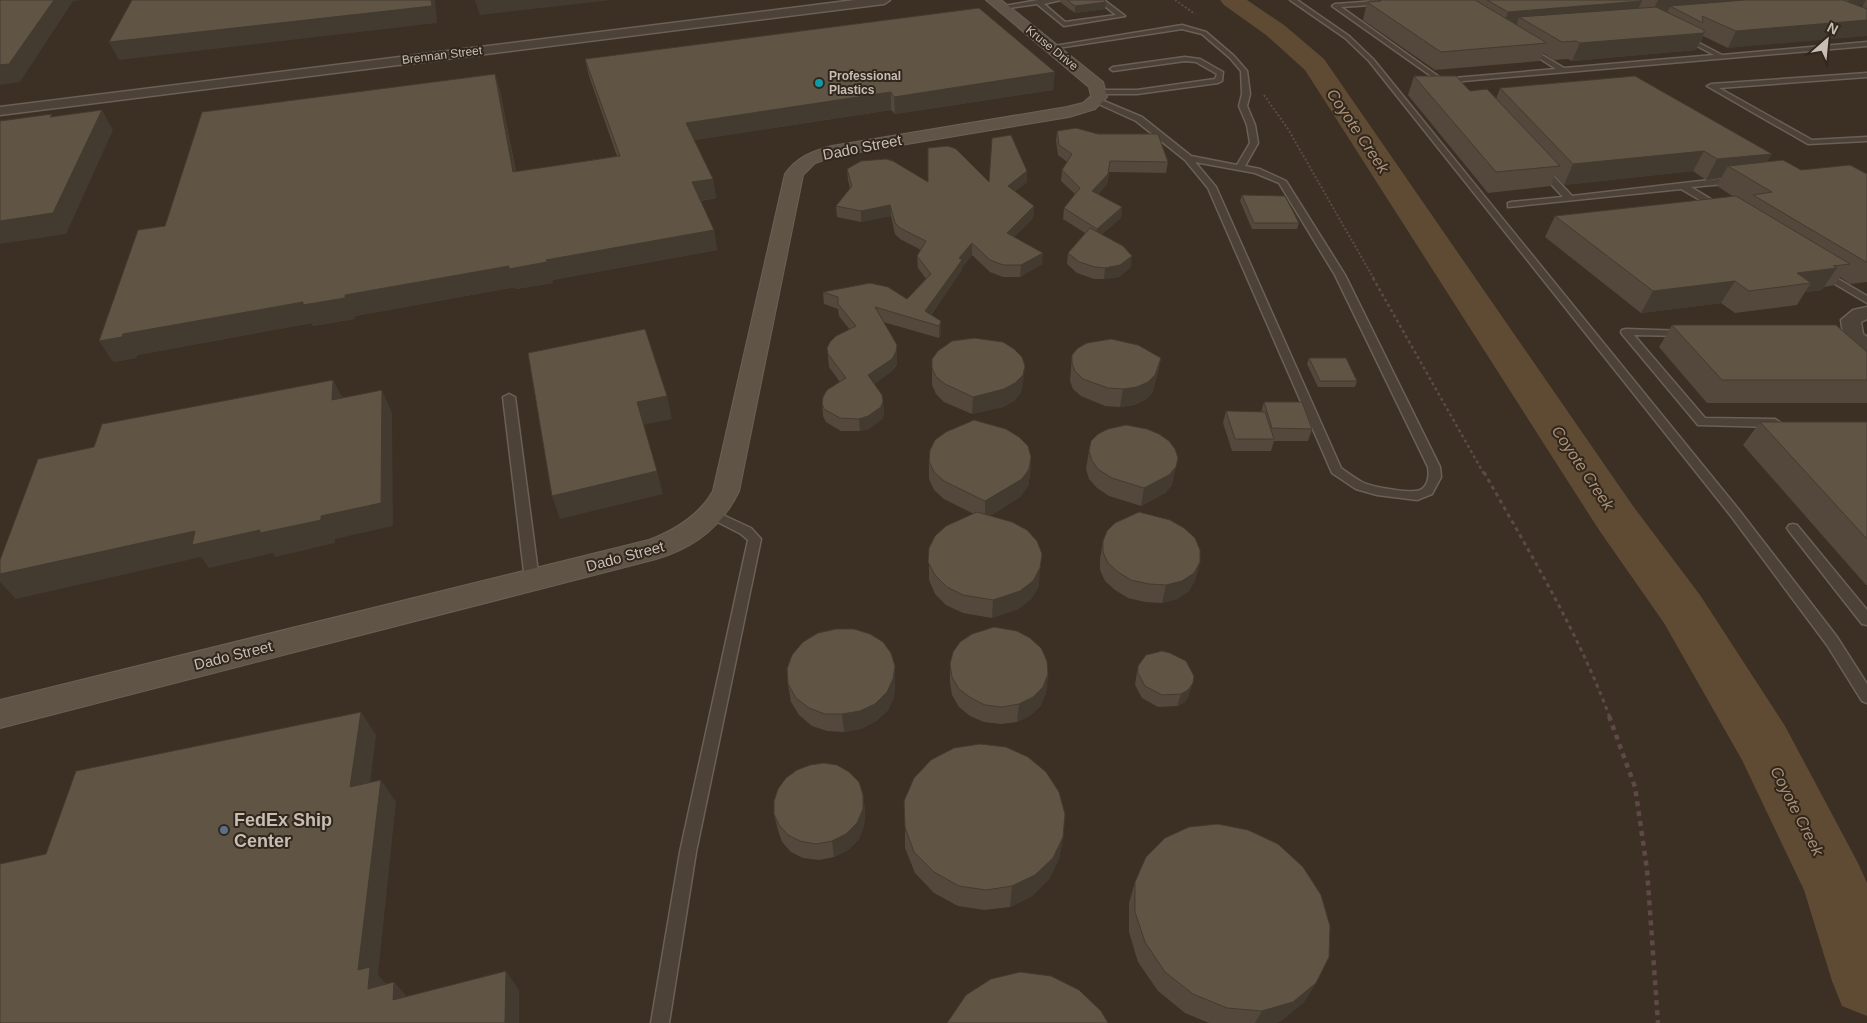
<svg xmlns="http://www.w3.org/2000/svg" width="1867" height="1023" viewBox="0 0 1867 1023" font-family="Arial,sans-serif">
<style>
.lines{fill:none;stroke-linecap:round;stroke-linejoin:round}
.river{fill:#5f4a34;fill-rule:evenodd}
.lane-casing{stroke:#6a6056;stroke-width:3}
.street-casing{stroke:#6a6056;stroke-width:3}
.secondary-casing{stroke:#6a6056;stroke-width:2}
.path-far3{stroke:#5e4948;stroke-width:2;stroke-dasharray:2 2;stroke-linecap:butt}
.path-far2{stroke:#5e4948;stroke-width:2.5;stroke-dasharray:3 3;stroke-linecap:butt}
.path-far1{stroke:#5e4948;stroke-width:3;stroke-dasharray:4 4;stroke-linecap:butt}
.path{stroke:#5e4948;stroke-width:4.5;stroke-dasharray:5 5;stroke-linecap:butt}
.lane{fill:#4c4238;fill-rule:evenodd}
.street{fill:#4c4238;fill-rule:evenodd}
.secondary{fill:#5f5446;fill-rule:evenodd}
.wall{fill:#53483b;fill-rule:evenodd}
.shaded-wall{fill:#433b30}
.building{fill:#605445;stroke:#433b30}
.culture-dot{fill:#0f9aa8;stroke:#31271d;stroke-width:2}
.service-dot{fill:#5c6f8a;stroke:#31271d;stroke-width:2}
.labels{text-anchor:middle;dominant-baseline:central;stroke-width:4;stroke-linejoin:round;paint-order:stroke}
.far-street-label{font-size:12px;fill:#c8beb3;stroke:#31271d}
.far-poi-label{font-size:12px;font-weight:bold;fill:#c8beb3;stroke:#31271d;text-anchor:start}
.street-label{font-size:15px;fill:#c8beb3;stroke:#31271d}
.water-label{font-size:16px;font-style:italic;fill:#aa8f74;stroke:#31271d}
.near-poi-label{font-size:18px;font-weight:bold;fill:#c8beb3;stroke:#31271d;text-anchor:start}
</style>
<rect width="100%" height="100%" fill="#3c3024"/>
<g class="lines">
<!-- river -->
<path class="river" d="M1220,0H1247L1284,25L1324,59L1633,506L1700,595L1785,726L1858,863L1867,883V1016L1842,1006L1832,981L1804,890L1742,760L1664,623L1599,530L1305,70L1266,35L1224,5Z"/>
<defs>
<g id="lane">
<path d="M1038,0H1061L1044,4L1065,22L1116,15L1097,0H1104L1125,16L1064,26L1037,4L1002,9L999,7Z"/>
<path d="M1290,0H1297L1349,36L1373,59L1739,510L1837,637L1867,684V703L1862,701L1827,645L1731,516L1369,61L1345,38Z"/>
<path d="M1391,0H1418L1415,2L1341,7L1442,79L1556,69L1525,49L1524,48L1527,46L1564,68L1714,55L1682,38L1681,37L1684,35L1722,55L1867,42V46L1441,83L1332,6L1335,4Z"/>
<path d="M1182,25L1206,32L1234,56L1247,71L1250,94L1247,106L1255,125L1258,143L1245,166L1260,169L1286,181L1345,275L1440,467L1441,477L1432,494L1417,500L1377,495L1356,489L1332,473L1208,188L1185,160L1136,121L1092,101L1099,99L1142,117L1191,156L1237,165L1250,143L1247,125L1239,106L1242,94L1241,71L1230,58L1202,34L1182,29L1051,49L1048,47ZM1195,162L1255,173L1279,183L1335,275L1428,467C1429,474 1429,484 1422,489C1415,495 1373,487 1364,483C1356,479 1348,473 1341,468L1216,187Z"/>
<path d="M1185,57L1200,59L1223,72L1222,81L1218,83L1137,94H1098L1094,92L1098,90H1137L1215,79L1217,74L1196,62L1185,61L1113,71L1110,69L1113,67Z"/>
<path d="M1867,73V77L1719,88L1812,140L1867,137V141L1808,144L1707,86L1711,84Z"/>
<path d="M1539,167H1545L1572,196L1735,177L1739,180L1735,183L1691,187L1722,206V210L1719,211L1681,189L1508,207V203L1511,202L1563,197L1539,171Z"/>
<path d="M1823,270L1867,296V303L1820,275V271Z"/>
<path d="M1626,329L1687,331L1688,333L1687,335L1683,336L1634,335L1705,418L1775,419L1781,423L1775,427L1698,425L1622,334L1621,332L1622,330Z"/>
<path d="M509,394L515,397L539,580L537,584H527L525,580L503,397Z"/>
<path d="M712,510L751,528L761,539L696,852L669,1023H651L680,852L748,540L741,534L708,517L706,514L708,511Z"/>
<path d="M1793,524L1797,525L1867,610V625L1862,624L1789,531L1787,528L1789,525Z"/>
</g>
<g id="street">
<path d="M855,0H890L884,4L0,115V107Z"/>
<path d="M1867,307V319L1861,322L1863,334L1867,337V354C1848,350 1843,338 1841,320L1853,310Z"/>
</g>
<path id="secondary" d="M986,0H1001L1103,82L1107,97L1095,109L1069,117L835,156L815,163L803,175L739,491C722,527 694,548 656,559L0,728V700L649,540C675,530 699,516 713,491L785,174C797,157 813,151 832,146L1067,107L1083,103L1091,96L1089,87Z"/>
</defs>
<!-- lane casing -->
<use href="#lane" class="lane-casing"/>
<!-- street casing -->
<use href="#street" class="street-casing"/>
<!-- secondary casing -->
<use href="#secondary" class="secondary-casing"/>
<!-- path-far3 -->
<g class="path-far3">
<path d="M1175,0L1195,14"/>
<path d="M1264,95L1288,129L1374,279"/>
</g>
<!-- path-far2 -->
<path class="path-far2" d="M1373,278L1484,474"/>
<!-- path-far1 -->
<path class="path-far1" d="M1484,472C1529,552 1578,631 1610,718"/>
<!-- path -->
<path class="path" d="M1609,716L1635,787L1647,869L1658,1023"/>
<!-- lane -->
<use href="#lane" class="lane"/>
<!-- street -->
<use href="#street" class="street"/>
<!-- secondary -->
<use href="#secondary" class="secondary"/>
</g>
<!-- wall -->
<g class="wall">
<path d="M1060,0H1104L1105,9L1075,13L1060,2Z"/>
<path d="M1369,0H1867V20L1728,48L1703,36L1696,50L1572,61L1568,59L1554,60L1543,53L1540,61L1435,70L1363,20L1367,2H1369ZM1857,5H1863L1862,7Z"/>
<path d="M585,59L1053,90L895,114L891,110L694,140L713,179L716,198L700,201L714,230L717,250L552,280L553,283L516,289L515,287L355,316L354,319L313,326L312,323L137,355L136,358L113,362L495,74L500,91L516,172L617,156L589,76Z"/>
<path d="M1414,76L1470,91L1496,99L1500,88L1801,170L1867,174V282L1850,284L1840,277L1835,285L1824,287L1822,290L1805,292L1797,305L1735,313L1721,303L1641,313L1545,237L1555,216L1734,197L1717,186L1721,178L1706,180L1693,171L1564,185L1555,175L1551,186L1488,193L1408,95Z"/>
<path d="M1057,131L1168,162L1166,173L1109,172L1107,184L1098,194L1122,207L1121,218L1102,234L1131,267L1119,277L1104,279H1094L1077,273L1067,264L1068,253L1085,233L1063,219L1064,208L1075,194L1061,181L1062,170L1067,162L1058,155L1056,141Z"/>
<path d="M847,169L928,182H1027L1015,191L1034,206L1033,218L1014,237L1042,264L1020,277H1003L990,272L972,255L962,267L961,271L931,315L941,321V333L939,338L883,322L897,358V365L892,371L874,384L883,401L884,413L882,419L869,429L860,431H841L826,422L823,416L822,403L840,382L829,367L827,348L850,330L839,316L838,309L824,304L823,292L907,299L926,279L918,268L917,256L921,250L900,239L895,234L891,216L861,222L837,217L836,206L850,188L848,180Z"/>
<path d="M1242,195L1299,223L1297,229H1252L1240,201Z"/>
<path d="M1672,325L1867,352V403H1707L1659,347Z"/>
<path d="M1072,355L1161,358L1157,376L1152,393L1145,400L1134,405L1120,407L1105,406L1081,396L1073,389L1070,381Z"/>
<path d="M1309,358L1357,381L1355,387H1318L1307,364Z"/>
<path d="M932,368L1023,383L1021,392L1014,401L1003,407L972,414L944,402L936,394L932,385Z"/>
<path d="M1264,402L1312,429L1308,441H1274L1271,451H1232L1223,423L1226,411L1261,412Z"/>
<path d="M1760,422H1867V585H1866L1743,445Z"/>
<path d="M1089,451L1172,485L1165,493L1141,506L1109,496L1097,488L1089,479L1086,469Z"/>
<path d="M1031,457L1030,475L1028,486L1020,497L990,516L1039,586L1031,599L1018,609L992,618L963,613L946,605L935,594L929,580V548L974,514L944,499L934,490L929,479V461Z"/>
<path d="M1103,541L1200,562L1195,580L1189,591L1177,599L1162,603L1145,602L1128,598L1115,590L1105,581L1100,570V559Z"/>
<path d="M950,664L1048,674L1046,692L1041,705L1031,715L1017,722L1001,724L984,722L970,716L959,707L952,695L950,682Z"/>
<path d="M1138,666L1189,695L1185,702L1177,706L1158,707L1142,698L1135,685L1136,678Z"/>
<path d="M788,684H895L894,697L888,710L876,721L861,729L844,732L827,731L812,726L799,715L791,702Z"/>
<path d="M863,795L865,812L864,826L859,839L848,850L834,857L819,860L803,858L791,852L782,842L778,830L774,814Z"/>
<path d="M905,827L1063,837L1059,859L1049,879L1032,896L1010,907L984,910L958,906L934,893L915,873L905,848Z"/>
<path d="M1135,882L1316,983L1304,1002L1281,1021L1274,1023H1209L1185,1013L1158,991L1138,962L1129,932V903Z"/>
</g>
<!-- shaded-wall -->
<g class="shaded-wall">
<path d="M54,0H81L73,1L20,82L0,85V65Z"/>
<path d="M431,0H435L437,23L119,60L109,42Z"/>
<path d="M475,0H612L480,15Z"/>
<path d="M1658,0H1806L1670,6L1666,15L1650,16Z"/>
<path d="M1849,0H1866L1863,5L1845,7Z"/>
<path d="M1642,1L1634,17H1519L1516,27L1502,28L1508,12Z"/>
<path d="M1106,2L1105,9L1075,13V6Z"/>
<path d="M1867,20V36L1728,48L1736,31Z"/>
<path d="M1704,33L1696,50L1572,61L1580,43Z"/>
<path d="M1055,72L1053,90L895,114L894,97Z"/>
<path d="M495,74L500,91L519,191L513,172Z"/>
<path d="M891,92V110L689,141L686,123Z"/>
<path d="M102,110L113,130L66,234L0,244V221Z"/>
<path d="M1704,151L1693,171L1564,185L1573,164Z"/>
<path d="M1772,154L1760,174L1728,166L1721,178L1706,180L1717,159Z"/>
<path d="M1110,161L1107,184L1091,202L1092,191Z"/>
<path d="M1027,171V182L1007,197L1008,186Z"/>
<path d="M713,179L716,198L695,201L692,182Z"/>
<path d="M890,205L891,216L861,222V211Z"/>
<path d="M1034,206L1033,218L1006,245L1007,233Z"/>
<path d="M1122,207L1121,218L1095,240L1097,229Z"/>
<path d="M714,230L717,250L552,280L553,283L516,289L515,287L355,316L354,319L313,326L312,323L137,355L136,358L113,362L99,341L123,334Z"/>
<path d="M972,243V255L962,267L961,271L925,323V311L959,258Z"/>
<path d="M1043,253L1042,264L1020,277L1021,265Z"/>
<path d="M1132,256L1131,267L1119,277L1104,279L1105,268Z"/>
<path d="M1837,268L1822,290L1805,292L1811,283L1797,273Z"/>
<path d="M1735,281L1721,303L1641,313L1653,291Z"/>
<path d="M941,321V333L939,338V326Z"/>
<path d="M897,345V365L892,371L869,387L868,375Z"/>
<path d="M1161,358L1157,376L1152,393L1145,400L1134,405L1120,407L1123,389Z"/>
<path d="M1025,366L1023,383L1021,392L1014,401L1003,407L972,414L973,397Z"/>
<path d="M333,380L345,402L332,400Z"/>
<path d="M382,390L392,413L393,526L335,539V543L275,557L273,553L209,568L201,557L16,599L0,582V574L195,531L321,516Z"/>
<path d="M667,396L672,419L643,425L637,402Z"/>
<path d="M883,401L884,413L882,419L869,429L860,431L859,419Z"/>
<path d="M1031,457L1030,475L1028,486L1020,497L985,519V501Z"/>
<path d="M1176,467L1172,485L1165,493L1141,506L1144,488Z"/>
<path d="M657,471L663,494L560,519L552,496Z"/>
<path d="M1200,562L1195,580L1189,591L1177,599L1162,603L1166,585Z"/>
<path d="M1040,568L1039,586L1031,599L1018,609L992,618L993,600Z"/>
<path d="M895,666V684L894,697L888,710L876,721L861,729L844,732L842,714Z"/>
<path d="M1048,674L1046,692L1041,705L1031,715L1017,722L1019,704Z"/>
<path d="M1193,683L1189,695L1185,702L1177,706L1181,694Z"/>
<path d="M361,712L376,735L367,809L350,787Z"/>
<path d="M381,780L396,802L378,975L388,986L368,989L358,970Z"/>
<path d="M863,795L865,812L864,826L859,839L848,850L834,857L832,841Z"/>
<path d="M1063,837L1059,859L1049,879L1032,896L1010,907L1012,886Z"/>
<path d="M506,971L519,990V1023H505Z"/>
<path d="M394,982L411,1001L393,1000Z"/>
<path d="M1316,983L1304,1002L1281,1021L1274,1023H1255L1262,1011Z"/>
</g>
<!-- building -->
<g class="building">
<path d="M0,0H54L9,64L0,65Z"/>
<path d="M132,0H431L432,6L109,42Z"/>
<path d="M1067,0H1104L1106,2L1075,6Z"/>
<path d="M1378,0H1475L1547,43L1441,52L1367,2L1381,1Z"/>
<path d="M1487,0H1640L1642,1L1508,12Z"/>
<path d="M1745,0H1843L1867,9V20L1736,31L1702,16L1703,23L1670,6Z"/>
<path d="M1656,7L1704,30V33L1580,43L1576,41L1562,42L1519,17Z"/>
<path d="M979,8L1055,72L894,97L891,92L686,123L713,179L692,182L714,230L546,260L547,262L509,269V266L345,295V298L303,305V302L123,334L122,337L99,341L138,230L165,226L202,112L495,74L513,172L620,156L585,59Z"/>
<path d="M1414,76H1456L1470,91L1487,89L1560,166L1496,172Z"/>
<path d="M1635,76L1772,154L1717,159L1704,151L1573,164L1500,88Z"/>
<path d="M102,110L53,213L0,221V121L52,114L50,117Z"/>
<path d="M1076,128L1098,134H1158L1168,162L1110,161L1108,174L1092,191L1122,207L1097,229L1064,208L1080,188L1062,170L1072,154L1059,145L1057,131Z"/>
<path d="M1011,135L1027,171L1008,186L1034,206L1007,233L1043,253L1021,265H1003L990,260L972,243L959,258L962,260L925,311L941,321L939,326L875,307L897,345L896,352L892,359L868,375L882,395L883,401L881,407L868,416L859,419L840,418L824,409L822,403L823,397L827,390L846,378L828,354L827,348L830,342L836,336L856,326L838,304V297L823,292L870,283L888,287L907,299L931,274L917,256L926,241L900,228L895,223L890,205L861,211L836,206L852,186L847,169L861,161L886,159L893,161L928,182V148L948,146L956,149L989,182L992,138Z"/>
<path d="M1783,160L1801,170L1850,165L1867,174V262H1866L1753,195L1772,192L1728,166Z"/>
<path d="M1242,195L1285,196L1299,223H1254Z"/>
<path d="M1736,196L1850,264L1833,266L1837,268L1797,273L1811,283L1749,291L1735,281L1653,291L1555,216Z"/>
<path d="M1090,228L1123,246L1132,256L1120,265L1105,268L1095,267L1079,262L1068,253Z"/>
<path d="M1672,325H1836L1867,352V380H1722Z"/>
<path d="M645,329L667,396L637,402L657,471L552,496L528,353Z"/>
<path d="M974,338L1003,342L1014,349L1022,357L1025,366L1023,375L1015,383L1004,389L973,397L945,384L936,377L932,368V359L938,351L952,341Z"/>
<path d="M1111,339L1138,345L1161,358L1155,375L1148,382L1137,387L1123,389L1108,388L1083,379L1075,371L1072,363V355L1078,348L1087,343Z"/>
<path d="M1309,358H1346L1357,381H1320Z"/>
<path d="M333,380L332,400L382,390L381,503L321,516V520L260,533V530L192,545L195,531L0,574V560L38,459L94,447L102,424Z"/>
<path d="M1264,402H1302L1312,429L1272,428Z"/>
<path d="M1226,411L1265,412L1274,439H1235Z"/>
<path d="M974,420L1006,429L1019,437L1028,446L1031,457L1029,469L1022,479L985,501L944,481L934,472L929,461L930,450L935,440L946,432Z"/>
<path d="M1760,422H1867V539Z"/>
<path d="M1126,425L1147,429L1159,434L1169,441L1175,449L1178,458L1176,467L1169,475L1144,488L1112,478L1099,470L1092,461L1089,451L1091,441L1098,434L1108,429Z"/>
<path d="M977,512L1012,522L1027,530L1037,541L1042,554L1040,568L1033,581L1020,591L993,600L963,595L947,587L935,575L928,562L929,548L935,536L946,526Z"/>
<path d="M1139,512L1170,520L1184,528L1195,538L1200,550V562L1194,573L1182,581L1166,585L1149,584L1131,580L1118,572L1108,563L1103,552V541L1107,531L1115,523Z"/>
<path d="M994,627L1017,631L1030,638L1041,648L1047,661L1048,674L1043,687L1033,697L1019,704L1002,707L985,705L971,698L959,689L952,677L950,664L953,652L960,642L972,634Z"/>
<path d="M836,629H854L870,634L883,642L891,653L895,666L893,679L887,692L875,704L860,711L842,714H825L809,708L796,698L788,684L787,669L792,655L803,642L818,633Z"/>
<path d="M1162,651L1170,653L1186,661L1194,676L1193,683L1188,690L1181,694L1162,695L1145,686L1138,673V666L1146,655Z"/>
<path d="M361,712L350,787L381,780L358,970L370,967L368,989L394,982L393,1000L506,971L505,1023H0V864L46,854L76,771Z"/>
<path d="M980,744L1006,747L1028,757L1046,772L1059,792L1065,814L1063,837L1053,858L1035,875L1012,886L986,890L959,886L934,872L914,852L905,827L904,801L914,778L931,760L954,748Z"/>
<path d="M824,763L837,765L849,772L859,782L863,795V809L857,823L846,834L832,841L816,844L800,841L788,835L779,825L774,814V801L778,789L786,778L797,770L810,765Z"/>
<path d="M1218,824L1248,830L1278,844L1303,867L1321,895L1330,926L1329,957L1316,983L1293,1002L1262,1011L1227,1008L1193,994L1165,972L1145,942L1135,912V882L1146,857L1165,838L1189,827Z"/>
<path d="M1020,972L1051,976L1079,990L1101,1011L1108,1023H947L966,995L991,979Z"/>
</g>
<!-- markers -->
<circle class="culture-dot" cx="819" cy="83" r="5"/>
<circle class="service-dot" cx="224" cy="830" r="5"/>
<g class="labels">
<!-- far-street labels -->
<g class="far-street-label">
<text transform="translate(1052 48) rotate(39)">Kruse Drive</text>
<text transform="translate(442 55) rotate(-7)">Brennan Street</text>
</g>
<!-- far-poi labels -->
<g class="far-poi-label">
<text x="829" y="76">Professional<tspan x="829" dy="14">Plastics</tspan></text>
</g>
<!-- street labels -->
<g class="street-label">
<text transform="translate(862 147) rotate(-11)">Dado Street</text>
<text transform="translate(625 556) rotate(-15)">Dado Street</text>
<text transform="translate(233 655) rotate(-14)">Dado Street</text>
</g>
<!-- water labels -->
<g class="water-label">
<text transform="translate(1358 131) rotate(56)">Coyote Creek</text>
<text transform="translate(1583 468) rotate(56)">Coyote Creek</text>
<text transform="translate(1797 811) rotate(63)">Coyote Creek</text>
</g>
<!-- near-poi labels -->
<g class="near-poi-label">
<text x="234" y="820">FedEx Ship<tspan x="234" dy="21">Center</tspan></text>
</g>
</g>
<!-- north arrow -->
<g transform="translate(1827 40) rotate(27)" stroke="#31271d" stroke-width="4" paint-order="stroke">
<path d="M0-4L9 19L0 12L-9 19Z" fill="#c8beb3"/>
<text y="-8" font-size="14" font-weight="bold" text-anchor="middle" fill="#c8beb3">N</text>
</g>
</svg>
